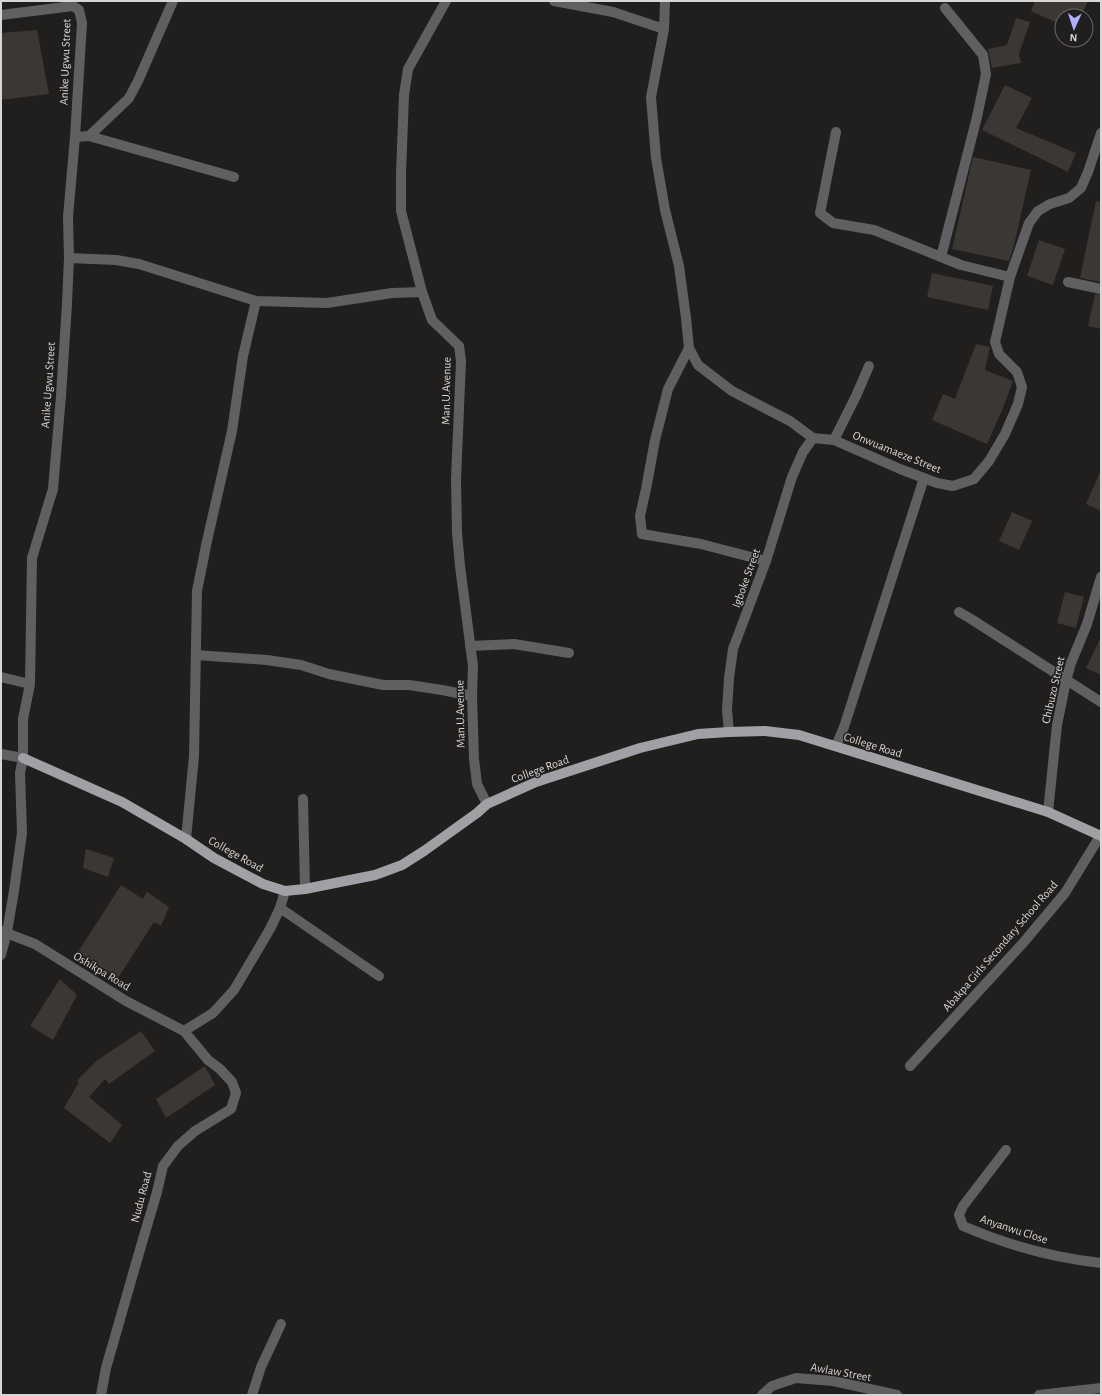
<svg xmlns="http://www.w3.org/2000/svg" width="1102" height="1396" viewBox="0 0 1102 1396" font-family="'Alegreya Sans',sans-serif">
<style>
.building{fill:#3a3735}
.lines{fill:none;stroke-linecap:round;stroke-linejoin:round}
.minor{stroke:#606062;stroke-width:10}
.major{stroke:#a1a1a5;stroke-width:10}
.labels{text-anchor:middle;dominant-baseline:central;stroke-width:3;stroke-linejoin:round;paint-order:stroke}
.street-label{font-size:12px;fill:#d8d6d5;stroke:#211f1d}
</style>
<rect width="100%" height="100%" fill="#211f1d"/>
<!-- building -->
<g class="building">
<path d="M1035,1H1088L1081,16H1062V25L1031,11Z"/>
<path d="M1016,18L1030,22L1019,54L1021,63L992,68L988,49L1007,45Z"/>
<path d="M37,30L49,94L1,100V33Z"/>
<path d="M1005,85L1032,98L1016,128L1076,153L1068,172L982,130Z"/>
<path d="M973,157L1031,170L1014,245L1009,261L952,249Z"/>
<path d="M1096,201L1101,202V282L1080,278Z"/>
<path d="M1039,240L1065,249L1053,285L1027,276Z"/>
<path d="M932,273L993,286L988,310L927,297Z"/>
<path d="M1095,294L1101,295V329L1088,326Z"/>
<path d="M976,344L990,347L985,370L1013,381L1003,408L987,444L932,420L943,394L955,399Z"/>
<path d="M1101,470V511L1086,504Z"/>
<path d="M1012,512L1032,521L1019,550L999,541Z"/>
<path d="M1065,592L1084,597L1076,628L1057,623Z"/>
<path d="M1101,637V675L1086,668Z"/>
<path d="M86,849L114,858L108,877L83,868Z"/>
<path d="M121,885L143,899L147,892L169,907L161,926L154,922L118,978L78,952Z"/>
<path d="M60,979L77,995L53,1040L30,1026Z"/>
<path d="M141,1031L155,1051L109,1084L105,1079L89,1097L122,1125L110,1143L64,1108L79,1082L77,1081L96,1061Z"/>
<path d="M205,1066L215,1085L166,1118L156,1099Z"/>
</g>
<g class="lines">
<!-- minor -->
<g class="minor">
<path d="M446,1L408,69L404,95L401,173V211L422,292L432,320L459,346L461,361L456,479L457,533L460,566L473,666L472,696L474,759L477,784L487,804"/>
<path d="M554,1L613,12L664,29"/>
<path d="M665,1L664,29L651,97L656,158L665,210L679,266L686,318L689,348L698,365L732,391L790,421L813,438"/>
<path d="M1,15L73,6L79,10L82,23L75,137L68,217L69,258L67,304L61,396L53,489L32,558L30,684L23,719V758L20,773L22,833L14,891L7,932L1,955"/>
<path d="M836,132L820,213L833,223L874,230L961,265L1010,277"/>
<path d="M89,136L129,98L138,81L173,1"/>
<path d="M75,137L89,136L234,177"/>
<path d="M941,257L977,117L986,74L983,55L945,8"/>
<path d="M69,258L116,260L139,264L256,301L327,303L392,293L422,292"/>
<path d="M1068,282L1101,289"/>
<path d="M689,348L668,389L655,440L646,489L640,516L642,534L701,544L766,561"/>
<path d="M813,438L834,440L900,469L937,483L953,486L974,479L989,461L1005,434L1018,404L1022,387L1017,372L999,354L995,342L1010,277L1029,223L1038,211L1050,204L1069,198L1081,188L1088,172L1101,133"/>
<path d="M834,440L856,396L869,366"/>
<path d="M959,612L971,619L1101,702"/>
<path d="M470,646L514,644L569,653"/>
<path d="M196,655L267,660L301,665L329,674L383,685H409L442,690L472,696"/>
<path d="M1,677L30,684"/>
<path d="M729,732L727,710L729,678L733,649L766,561L792,477L803,452L813,438"/>
<path d="M836,746L844,727L924,478"/>
<path d="M1,754L23,758"/>
<path d="M303,799L305,889"/>
<path d="M1048,812L1057,725L1066,681L1071,663L1087,624L1101,577"/>
<path d="M186,839L194,756L197,591L207,541L232,431L243,356L256,301"/>
<path d="M280,908L379,976"/>
<path d="M1,931L35,944L126,1001L184,1031L208,1060L220,1069L232,1082L236,1093L231,1109L195,1131L178,1146L163,1166L157,1192L141,1246L106,1368L101,1395"/>
<path d="M184,1031L213,1013L234,990L270,929L280,908L285,891"/>
<path d="M910,1066L1023,943L1065,893L1100,836"/>
<path d="M1006,1150L963,1206L959,1215L963,1226C1007,1245 1054,1258 1101,1263"/>
<path d="M252,1395L261,1367L281,1324"/>
<path d="M762,1395L772,1386L796,1378L833,1381L897,1395"/>
<path d="M1039,1395L1101,1388"/>
</g>
<!-- major -->
<path class="major" d="M23,758L122,802L186,839L214,858L263,884L285,891L305,889L375,875L402,865L424,851L477,813L487,804L536,782L640,748L698,734L729,732L765,731L799,735L1048,812L1101,836"/>
</g>
<g class="labels">
<!-- street labels -->
<g class="street-label">
<text transform="translate(65 62) rotate(-88)">Anike Ugwu Street</text>
<text transform="translate(48 385) rotate(-86)">Anike Ugwu Street</text>
<text transform="translate(446 391) rotate(-89)">Man.U.Avenue</text>
<text transform="translate(897 452) rotate(22)">Onwuamaeze Street</text>
<text transform="translate(746 578) rotate(-70)">Igboke Street</text>
<text transform="translate(1053 690) rotate(-77)">Chibuzo Street</text>
<text transform="translate(460 714) rotate(-91)">Man.U.Avenue</text>
<text transform="translate(873 745) rotate(17)">College Road</text>
<text transform="translate(540 769) rotate(-20)">College Road</text>
<text transform="translate(236 854) rotate(29)">College Road</text>
<text transform="translate(1000 946) rotate(-49)">Abakpa Girls Secondary School Road</text>
<text transform="translate(102 971) rotate(31)">Oshikpa Road</text>
<text transform="translate(141 1197) rotate(-75)">Nudu Road</text>
<text transform="translate(1014 1229) rotate(18)">Anyanwu Close</text>
<text transform="translate(841 1372) rotate(10)">Awlaw Street</text>
</g>
</g>
<!-- border -->
<rect width="1102" height="1396" fill="none" stroke="#d8d6d5" stroke-width="4"/>
<!-- north arrow -->
<g transform="translate(1074 28) rotate(183)"><circle r="19" fill="#211f1d" stroke="#6a6867"/>
<path d="M0-3L7 15L0 10L-7 15Z" fill="#afaefa"/>
<text y="-6" font-size="11" font-weight="bold" text-anchor="middle" fill="#d8d6d5">N</text>
</g>
</svg>
